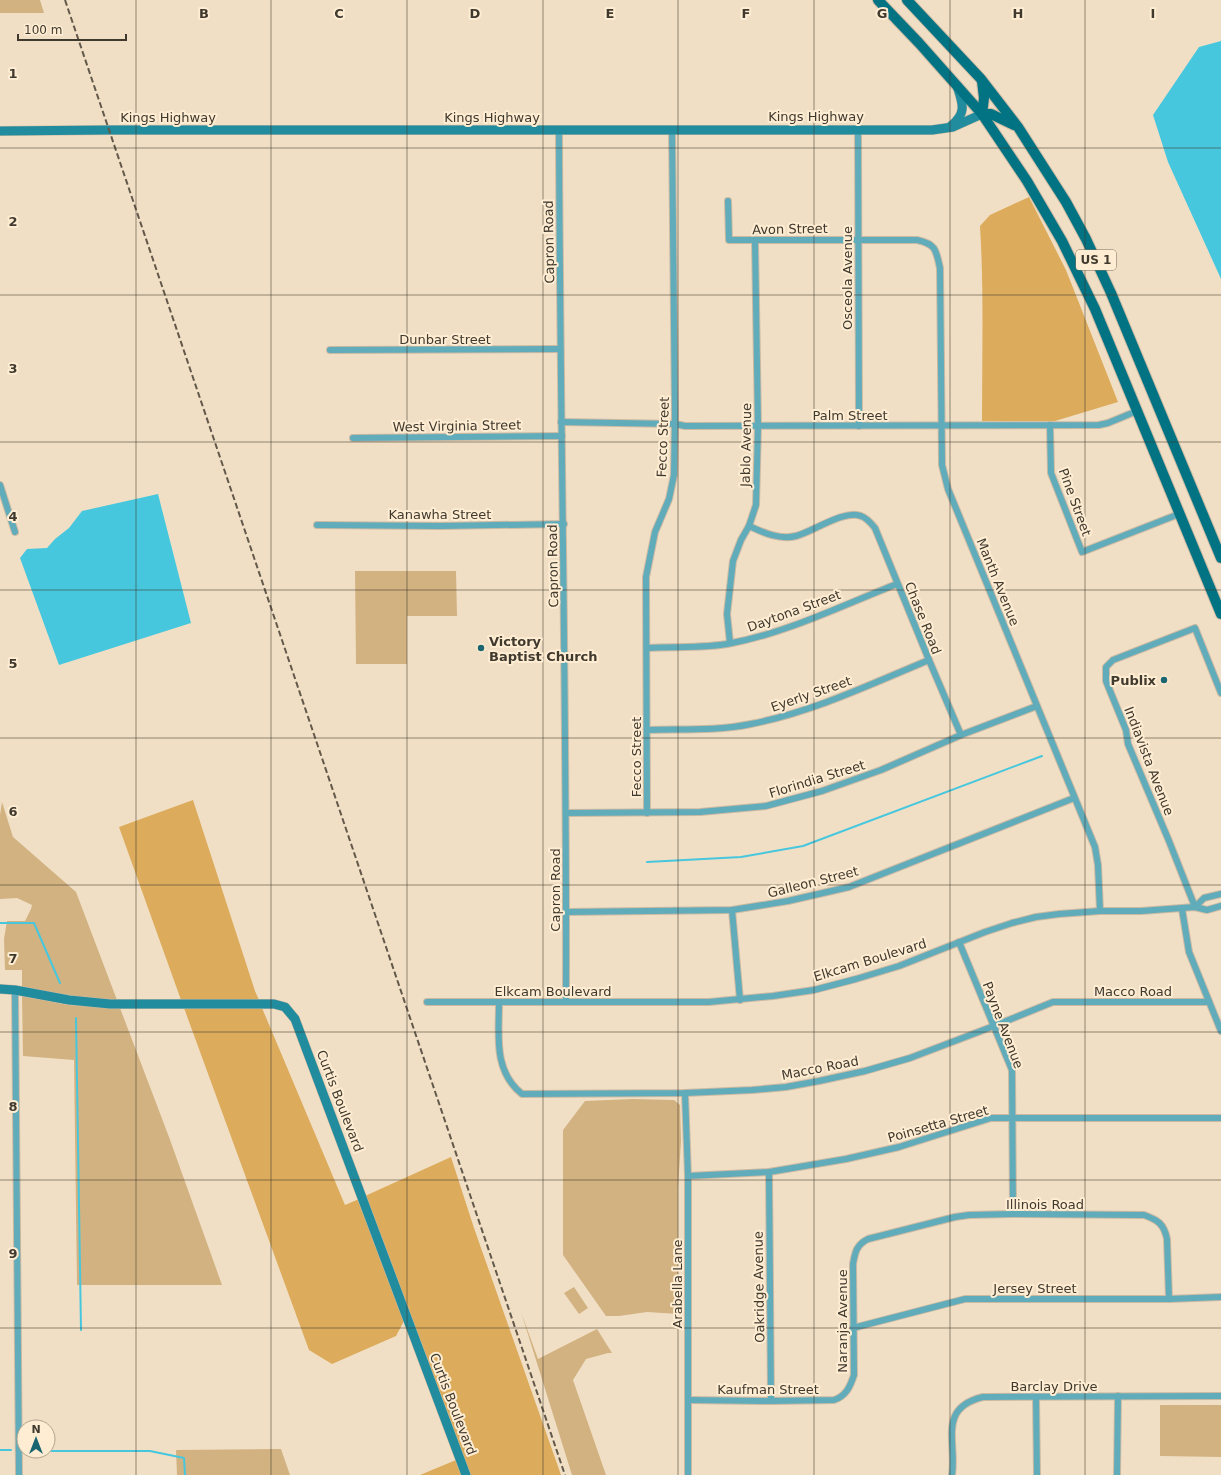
<svg xmlns="http://www.w3.org/2000/svg" width="1221" height="1475" viewBox="0 0 1221 1475" font-family="'DejaVu Sans',sans-serif">
<style>
.green{fill:#d2b281}
.forest{fill:#dcab5b}
.water{fill:#47c7dd}
.lines{fill:none;stroke-linecap:round;stroke-linejoin:round}
.stream{stroke:#47c7dd;stroke-width:2}
.street-casing{stroke:#cabaa4;stroke-width:8}
.secondary-casing{stroke:#cabaa4;stroke-width:10}
.primary-casing{stroke:#cabaa4;stroke-width:12}
.street{stroke:#60acba;stroke-width:6}
.secondary{stroke:#218c9e;stroke-width:9}
.primary{stroke:#017383;stroke-width:10}
.rail{stroke:#63594b;stroke-width:2;stroke-dasharray:6 3;stroke-linecap:butt}
.grid{fill:none;stroke:#40392e;stroke-width:1;stroke-opacity:0.55}
.poi-dot{fill:#1b6571;stroke:#feedd2;stroke-width:1.5}
.labels{text-anchor:middle;dominant-baseline:central;stroke-width:4;stroke-linejoin:round;paint-order:stroke}
.shield{fill:#feedd2;stroke:#796f5f;stroke-width:1}
.shield-label{font-size:12px;font-weight:bold;fill:#40392e}
.street-label{font-size:13px;fill:#40392e;stroke:#feedd2}
.poi-label{font-size:13px;font-weight:bold;fill:#40392e;stroke:#feedd2;text-anchor:start}
.grid-label{font-size:13px;text-anchor:middle;font-weight:bold;fill:#40392e;stroke:#feedd2;stroke-width:4;stroke-linejoin:round;paint-order:stroke}
</style>
<rect width="100%" height="100%" fill="#f1dfc5"/>
<!-- green -->
<g class="green">
<path d="M0,0H40L44,13H0Z"/>
<path d="M355,571H456L457,616H407V664H356Z"/>
<path d="M2,802L13,837L76,892L117,1000L70,996L22,987V970H5L4,939L7,921H25L31,909L32,905L17,898L0,899V815Z"/>
<path d="M22,996L69,1005L120,1008L169,1137L222,1285H77L74,1060L23,1056Z"/>
<path d="M633,1099L674,1100L680,1105L681,1141L678,1188V1314L647,1312L619,1316H606L563,1255V1130L585,1101Z"/>
<path d="M574,1287L588,1308L579,1314L564,1293Z"/>
<path d="M521,1312L538,1359L597,1329L612,1353H608L586,1359L573,1380L606,1475H572Z"/>
<path d="M1160,1405H1221V1457L1160,1456Z"/>
<path d="M281,1449L290,1475H177L176,1450Z"/>
</g>
<!-- forest -->
<g class="forest">
<path d="M1029,197L1066,270L1118,402L1055,421H982C982,356 984,291 980,226L990,215Z"/>
<path d="M193,800L255,991L259,1000H181L119,827Z"/>
<path d="M184,1008H262L345,1205L359,1199L404,1321L396,1336L332,1364L309,1350Z"/>
<path d="M451,1157L474,1228L561,1475H470L365,1196Z"/>
<path d="M456,1460L462,1475H420Z"/>
</g>
<!-- water -->
<g class="water">
<path d="M1221,41V279L1168,162L1153,115L1199,47Z"/>
<path d="M158,494L191,623L59,665L20,558L27,549L47,548L55,539L69,528L82,511Z"/>
</g>
<g class="lines">
<!-- stream -->
<g class="stream">
<path d="M647,862L741,857L803,846L1042,756"/>
<path d="M0,923H34L60,983"/>
<path d="M76,1018L81,1330"/>
<path d="M0,1450H11"/>
<path d="M48,1451H150L184,1458L185,1475"/>
</g>
<defs>
<g id="street">
<path d="M858,129L859,426"/>
<path d="M559,130C560,421 567,711 566,1002"/>
<path d="M728,201L729,240H917C936,244 936,250 940,268L942,465L948,489L1095,847L1098,865L1100,911"/>
<path d="M330,350L560,349"/>
<path d="M561,422L675,424L685,426L1099,425L1108,423L1137,411"/>
<path d="M1050,425L1051,473L1082,552L1179,514"/>
<path d="M353,438L562,436"/>
<path d="M0,485L15,532"/>
<path d="M317,525L440,526L564,524"/>
<path d="M749,526C764,533 780,540 796,536C812,532 845,509 861,516C867,518 871,523 875,528L929,660L961,735"/>
<path d="M730,643L727,614L733,561L741,540L749,526L756,505L758,426L755,241"/>
<path d="M647,648C675,646 704,649 732,643C789,632 843,605 897,584"/>
<path d="M647,730C681,729 717,731 751,724C813,712 871,684 929,660"/>
<path d="M566,813L700,812L766,806L822,791L881,770L961,735L1037,706"/>
<path d="M647,813L646,577L655,532L669,499L674,475L675,417L672,130"/>
<path d="M1195,907L1169,841L1128,744L1126,730L1106,681V667L1113,660L1195,628L1221,693"/>
<path d="M1195,907L1204,898L1221,894"/>
<path d="M1182,909L1189,952L1221,1031"/>
<path d="M732,910L740,1000"/>
<path d="M566,912L732,910L788,901L849,887L1074,798"/>
<path d="M959,942L1012,1070L1013,1214"/>
<path d="M15,990L19,1475"/>
<path d="M427,1002H709L773,996L814,990L856,979L899,966L985,932L1012,923L1036,917L1059,914L1100,911H1141L1195,907L1207,910L1221,906"/>
<path d="M499,1003C499,1035 493,1071 522,1094L685,1093L752,1090L786,1087L819,1081L865,1071L910,1058L994,1026L1053,1002H1209"/>
<path d="M685,1093L688,1176V1475"/>
<path d="M769,1172L771,1401"/>
<path d="M688,1176L769,1172L846,1159L899,1147L991,1118H1221"/>
<path d="M853,1328L965,1299H1169L1221,1297"/>
<path d="M1036,1397L1037,1475"/>
<path d="M689,1400L771,1401L834,1400C846,1396 850,1387 854,1375L853,1264C855,1253 856,1245 868,1239L955,1217L969,1215L1013,1214L1144,1215C1158,1220 1164,1224 1167,1239L1169,1299"/>
<path d="M952,1475C957,1442 937,1408 983,1397L1221,1396"/>
<path d="M1117,1475L1118,1396"/>
</g>
<g id="secondary">
<path d="M951,126C967,113 963,104 957,86"/>
<path d="M0,131L109,130H932L953,127L982,114"/>
<path d="M0,989L15,990L69,1000L110,1004H274L285,1007L295,1019L466,1475"/>
</g>
<g id="primary">
<path d="M878,0L919,43L982,114L1027,181L1062,241L1095,309L1221,614"/>
<path d="M907,0L981,79L1018,127L1066,202L1086,239L1111,293L1221,558"/>
<path d="M982,81L984,98L982,114"/>
<path d="M982,114H991L1014,125"/>
</g>
</defs>
<!-- street casing -->
<use href="#street" class="street-casing"/>
<!-- secondary casing -->
<use href="#secondary" class="secondary-casing"/>
<!-- primary casing -->
<use href="#primary" class="primary-casing"/>
<!-- street -->
<use href="#street" class="street"/>
<!-- secondary -->
<use href="#secondary" class="secondary"/>
<!-- primary -->
<use href="#primary" class="primary"/>
<!-- rail -->
<path class="rail" d="M65,0L565,1475"/>
</g>
<!-- grid -->
<path class="grid" d="M136,0V1475M271,0V1475M407,0V1475M543,0V1475M678,0V1475M814,0V1475M950,0V1475M1085,0V1475M0,148H1221M0,295H1221M0,442H1221M0,590H1221M0,738H1221M0,885H1221M0,1032H1221M0,1180H1221M0,1328H1221"/>
<!-- markers -->
<g class="poi-dot">
<circle cx="481" cy="648" r="4"/>
<circle cx="1164" cy="680" r="4"/>
</g>
<g class="labels">
<!-- shield labels -->
<rect class="shield" x="1076" y="250" width="40" height="20" rx="3"/>
<g class="shield-label">
<text x="1096" y="260">US 1</text>
</g>
<!-- street labels -->
<g class="street-label">
<text x="816" y="116">Kings Highway</text>
<text x="168" y="117">Kings Highway</text>
<text x="492" y="117">Kings Highway</text>
<text transform="translate(790 229) rotate(-1)">Avon Street</text>
<text transform="translate(549 242) rotate(-91)">Capron Road</text>
<text transform="translate(847 278) rotate(-90)">Osceola Avenue</text>
<text x="445" y="339">Dunbar Street</text>
<text x="850" y="415">Palm Street</text>
<text transform="translate(457 426) rotate(-1)">West Virginia Street</text>
<text transform="translate(663 437) rotate(-88)">Fecco Street</text>
<text transform="translate(746 445) rotate(-89)">Jablo Avenue</text>
<text transform="translate(1075 502) rotate(70)">Pine Street</text>
<text x="440" y="514">Kanawha Street</text>
<text transform="translate(553 566) rotate(-91)">Capron Road</text>
<text transform="translate(998 582) rotate(68)">Manth Avenue</text>
<text transform="translate(794 611) rotate(-20)">Daytona Street</text>
<text transform="translate(923 618) rotate(68)">Chase Road</text>
<text transform="translate(811 694) rotate(-19)">Eyerly Street</text>
<text transform="translate(636 757) rotate(-90)">Fecco Street</text>
<text transform="translate(1149 761) rotate(69)">Indiavista Avenue</text>
<text transform="translate(817 779) rotate(-17)">Florindia Street</text>
<text transform="translate(813 882) rotate(-14)">Galleon Street</text>
<text transform="translate(555 890) rotate(-90)">Capron Road</text>
<text transform="translate(870 960) rotate(-17)">Elkcam Boulevard</text>
<text x="553" y="991">Elkcam Boulevard</text>
<text x="1133" y="991">Macco Road</text>
<text transform="translate(1003 1025) rotate(69)">Payne Avenue</text>
<text transform="translate(820 1068) rotate(-11)">Macco Road</text>
<text transform="translate(340 1101) rotate(69)">Curtis Boulevard</text>
<text transform="translate(938 1124) rotate(-16)">Poinsetta Street</text>
<text x="1045" y="1204">Illinois Road</text>
<text transform="translate(677 1284) rotate(-90)">Arabella Lane</text>
<text transform="translate(759 1287) rotate(-91)">Oakridge Avenue</text>
<text x="1035" y="1288">Jersey Street</text>
<text transform="translate(842 1321) rotate(-90)">Naranja Avenue</text>
<text x="1054" y="1386">Barclay Drive</text>
<text x="768" y="1389">Kaufman Street</text>
<text transform="translate(453 1404) rotate(69)">Curtis Boulevard</text>
</g>
<!-- poi labels -->
<g class="poi-label">
<text x="489" y="641">Victory<tspan x="489" dy="15">Baptist Church</tspan></text>
<text x="1156" y="680" text-anchor="end">Publix</text>
</g>
</g>
<g class="grid-label">
<text x="204" y="18">B</text>
<text x="339" y="18">C</text>
<text x="475" y="18">D</text>
<text x="610" y="18">E</text>
<text x="746" y="18">F</text>
<text x="882" y="18">G</text>
<text x="1018" y="18">H</text>
<text x="1153" y="18">I</text>
<text x="13" y="78">1</text>
<text x="13" y="226">2</text>
<text x="13" y="373">3</text>
<text x="13" y="521">4</text>
<text x="13" y="668">5</text>
<text x="13" y="816">6</text>
<text x="13" y="963">7</text>
<text x="13" y="1111">8</text>
<text x="13" y="1258">9</text>
</g>
<!-- north arrow -->
<g transform="translate(36 1439)"><circle r="19" fill="#feedd2" stroke="#b2a590"/>
<path d="M0-3L7 15L0 10L-7 15Z" fill="#1b6571"/>
<text y="-6" font-size="11" font-weight="bold" text-anchor="middle" fill="#40392e">N</text>
</g>
<!-- scale -->
<path d="M18 34v6h108v-6" fill="none" stroke="#40392e" stroke-width="2"/>
<text x="24" y="34" font-size="12" fill="#40392e" stroke="#feedd2" stroke-width="3" paint-order="stroke">100 m</text>
</svg>
